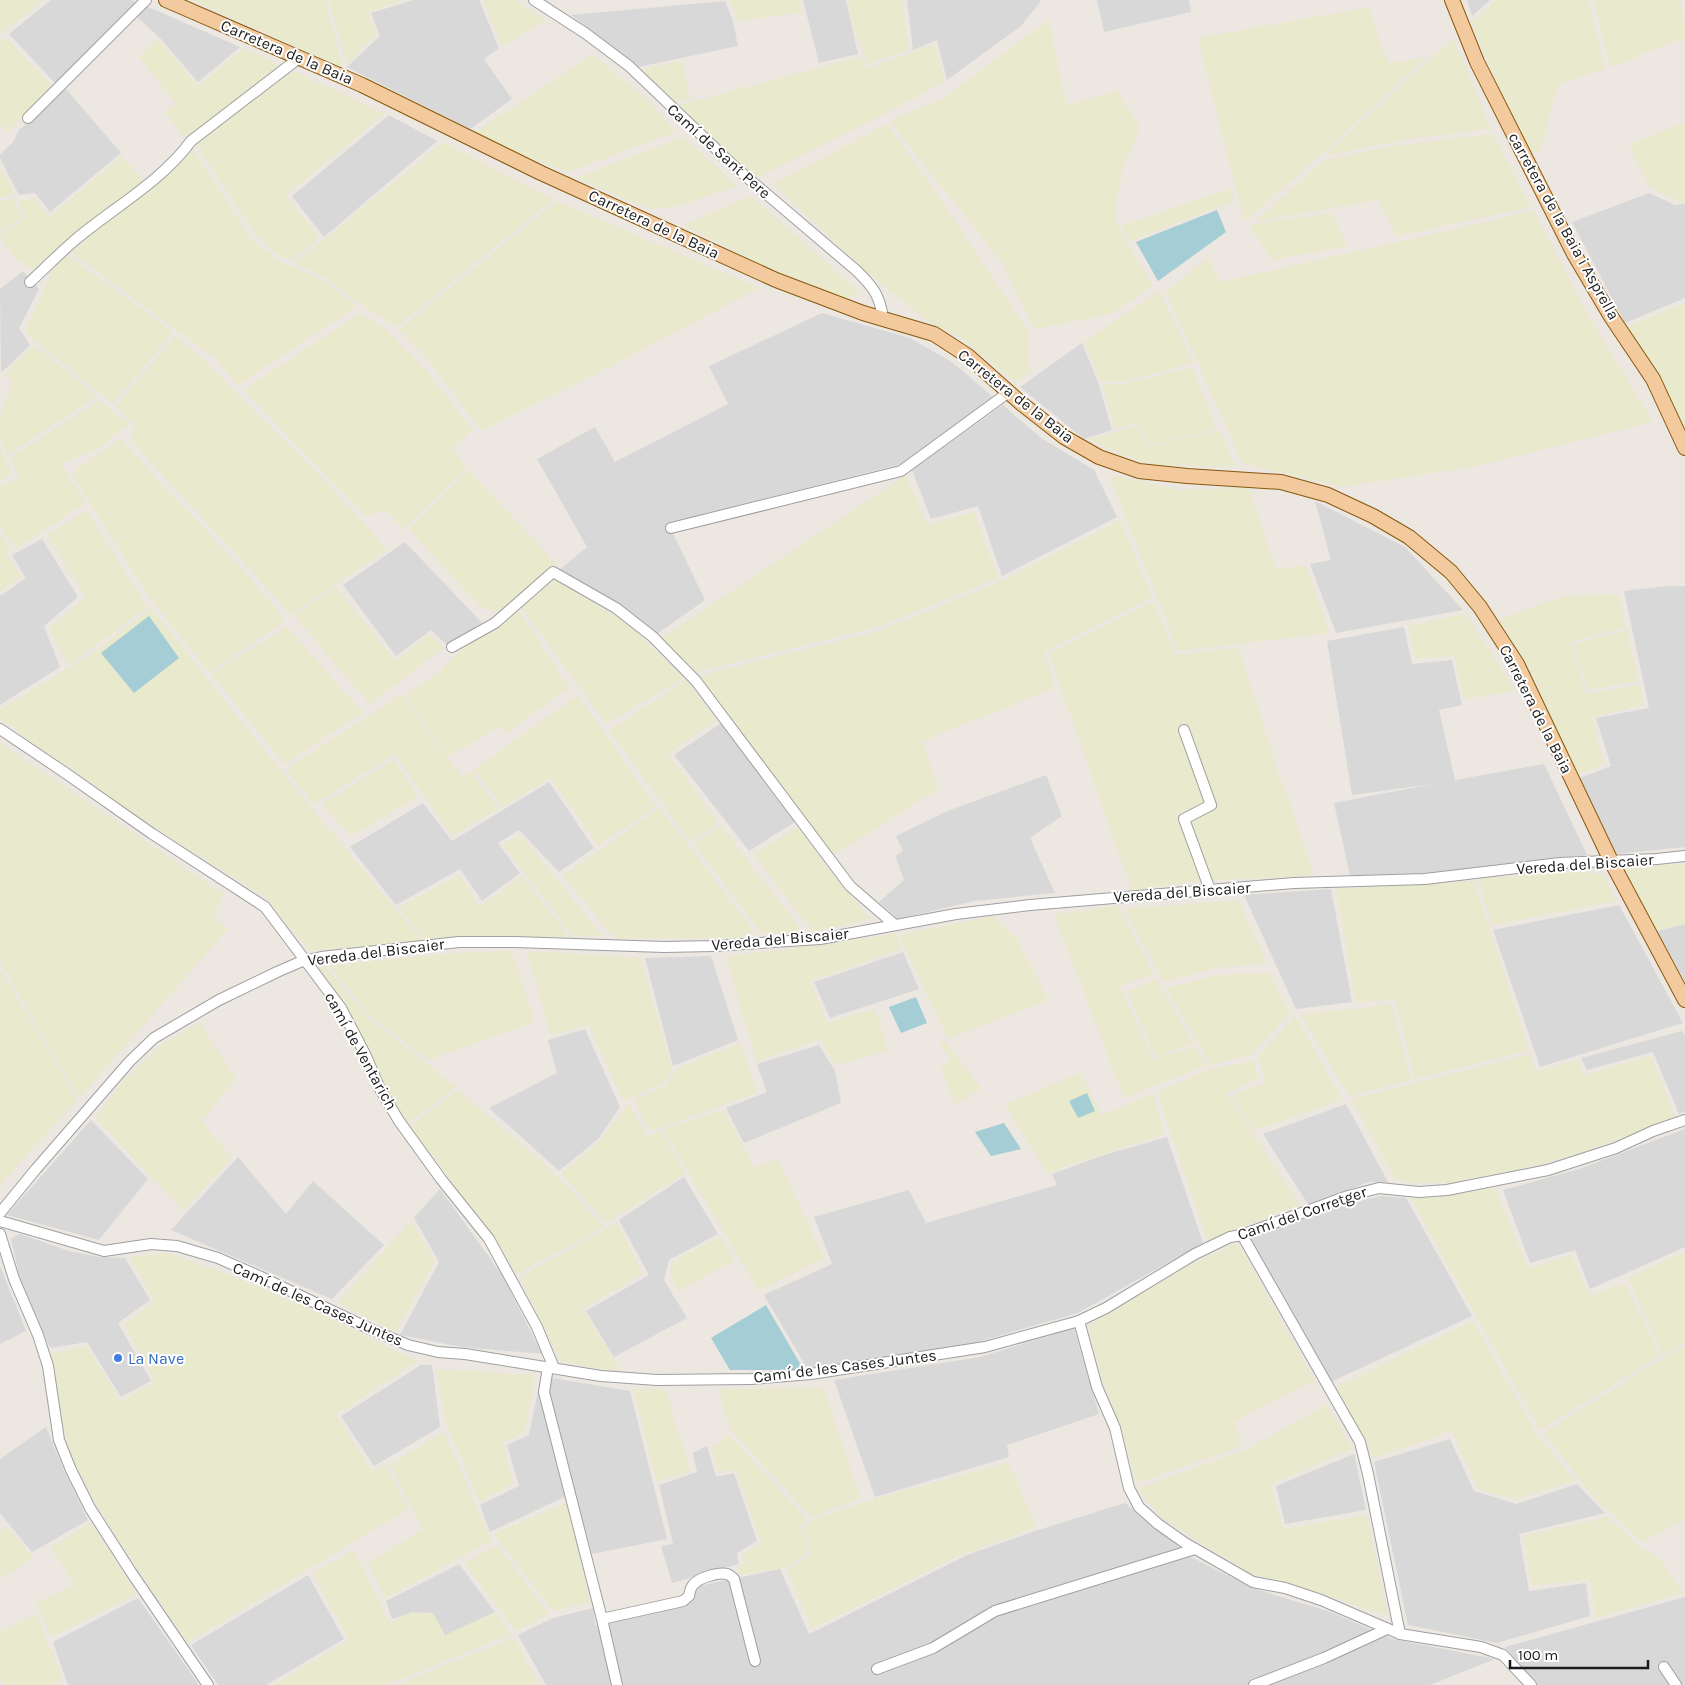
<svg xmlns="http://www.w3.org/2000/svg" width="1685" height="1685" viewBox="0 0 1685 1685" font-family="Karla,sans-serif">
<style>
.residential{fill:#d9d8d8}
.farmland{fill:#e9e9cd}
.water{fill:#a4cdd6}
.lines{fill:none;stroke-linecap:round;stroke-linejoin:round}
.minor-casing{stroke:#9f9f9f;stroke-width:12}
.major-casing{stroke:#86580c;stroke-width:16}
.minor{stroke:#fff;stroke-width:10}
.major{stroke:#f3ca9e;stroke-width:14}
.shop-dot{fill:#3f7fe0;stroke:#fff;stroke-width:2}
.labels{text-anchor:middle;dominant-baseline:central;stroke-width:4;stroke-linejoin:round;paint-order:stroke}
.street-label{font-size:16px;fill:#1b1b1b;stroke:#fff}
.shop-label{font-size:16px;fill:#366cbe;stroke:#fff;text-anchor:start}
</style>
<rect width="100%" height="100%" fill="#ece7e1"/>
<!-- residential -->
<g class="residential">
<path d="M51,0H131L138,3L57,85L9,34Z"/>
<path d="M414,0H479L499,48L484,59L512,99L470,129L347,67L380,36L371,13Z"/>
<path d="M803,0H846L858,54L819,63Z"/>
<path d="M907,0H1040V2L1021,26L947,80L937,40L913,50Z"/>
<path d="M1097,0H1189L1191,12L1104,32Z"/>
<path d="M1467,0H1490L1472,16Z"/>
<path d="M725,1L733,21L738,46L638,67L571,15Z"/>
<path d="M146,6L240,47L198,82L161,39L136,16Z"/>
<path d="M66,89L121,153L50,212L35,193L19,195L0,158V155L14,141L18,131Z"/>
<path d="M389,115L437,141L324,237L292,196Z"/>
<path d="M1649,193L1675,205L1685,204V298L1625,323L1572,222Z"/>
<path d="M23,271L39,289L19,328L30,345L1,373L0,289Z"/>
<path d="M822,313L910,338L952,362L995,399L901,464L668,523L705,600L657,634L559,570L587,547L537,459L595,427L615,462L728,404L709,366Z"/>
<path d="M1082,343L1098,382L1112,430L1084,439L1020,387Z"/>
<path d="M1003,405L1041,438L1094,470L1117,517L1002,576L978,506L931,519L912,470Z"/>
<path d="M1315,501L1405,547L1463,610L1336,633L1310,564L1331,560Z"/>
<path d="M42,539L78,597L44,626L60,667L0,705V596L26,578L12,555Z"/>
<path d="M405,542L482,623L447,645L431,630L396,656L343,585Z"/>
<path d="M1667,586H1685V847L1617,854L1580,778L1611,766L1596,718L1649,708L1624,591Z"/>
<path d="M1404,627L1412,664L1452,660L1462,705L1439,710L1455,780L1544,764L1587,855L1428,874L1350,876L1334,803L1433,784L1352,795L1327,641Z"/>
<path d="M758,713L839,794L749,851L674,755L720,724Z"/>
<path d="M1046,775L1062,816L1030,838L1055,893L974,901L898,919L879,902L904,880L895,856L903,851L896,836L945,812Z"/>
<path d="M549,782L594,848L559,872L519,830L498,843L520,873L482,901L460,869L396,905L350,847L423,803L452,841Z"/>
<path d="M1331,889L1352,1002L1296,1009L1244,895Z"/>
<path d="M1619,905L1683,1023L1540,1067L1493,930Z"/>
<path d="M1685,924V981L1657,931Z"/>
<path d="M903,952L919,989L830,1018L814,982Z"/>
<path d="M711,956L738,1040L673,1066L645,958Z"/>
<path d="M585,1029L620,1107L598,1139L559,1171L489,1108L557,1073L548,1040Z"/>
<path d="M1682,1031L1685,1035V1111L1679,1114L1653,1052L1587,1070L1581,1058Z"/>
<path d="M819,1045L835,1071L841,1103L744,1143L726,1108L767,1092L757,1064Z"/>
<path d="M1346,1104L1388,1182H1369L1308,1204L1263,1134Z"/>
<path d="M91,1120L148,1179L99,1240L7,1215Z"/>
<path d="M1685,1129V1247L1590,1289L1575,1250L1530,1263L1503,1190L1579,1169Z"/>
<path d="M1167,1137L1203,1243L1078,1313L967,1345L807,1368L764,1295L832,1264L814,1217L909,1190L926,1223L1057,1185L1052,1174L1101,1156Z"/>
<path d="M238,1157L286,1214L313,1181L384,1245L332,1299L171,1230Z"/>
<path d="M684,1177L718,1234L669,1260L664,1280L687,1318L614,1357L586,1311L649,1275L619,1220Z"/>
<path d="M440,1189L502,1275L542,1354L462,1347L400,1335L439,1262L414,1218Z"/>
<path d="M1382,1196L1406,1198L1472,1316L1331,1382L1250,1239L1342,1204Z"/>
<path d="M20,1234L69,1251L100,1257L125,1258L150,1300L118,1323L151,1381L121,1397L87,1342L50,1348L20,1280L11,1238Z"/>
<path d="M0,1266L26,1331L0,1344Z"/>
<path d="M1074,1328L1099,1414L1007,1445L1009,1457L875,1497L834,1380L980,1357Z"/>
<path d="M421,1365H432L440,1427L374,1466L341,1416Z"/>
<path d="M541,1376L630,1391L667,1539L592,1554L575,1492L490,1532L480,1505L519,1486L507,1445L529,1435Z"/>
<path d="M46,1427L64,1471L88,1520L32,1552L0,1513V1459Z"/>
<path d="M1450,1439L1474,1491L1516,1504L1577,1484L1605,1513L1519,1534L1529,1591L1586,1583L1590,1616L1497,1643L1408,1625L1374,1462Z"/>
<path d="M707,1446L716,1477L734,1473L757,1541L737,1553L739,1564L672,1583L661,1546L673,1544L659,1485L697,1472L693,1453Z"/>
<path d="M1354,1454L1366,1510L1285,1524L1276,1486Z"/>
<path d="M1125,1503L1191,1557L1252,1588L1331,1612L1392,1639L1495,1659L1430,1685H546L518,1635L553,1618L593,1608L595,1625L690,1604L699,1586L780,1569L809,1634L967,1555L1035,1531Z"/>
<path d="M459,1564L495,1612L445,1636L414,1612L392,1619L386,1601Z"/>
<path d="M308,1575L344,1639L266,1685H218L191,1645Z"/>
<path d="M1685,1597V1685H1535L1505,1647Z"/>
<path d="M138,1598L199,1685H68L53,1642Z"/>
</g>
<!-- farmland -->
<g class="farmland">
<path d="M0,0H43L0,35Z"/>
<path d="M192,0H325L343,68Z"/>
<path d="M329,0H402L368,12L376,34L347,64Z"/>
<path d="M483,0H515L546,21L502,46Z"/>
<path d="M729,0H799L803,12L739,21Z"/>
<path d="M848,0H902L908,50L867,64L852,21Z"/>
<path d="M1496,0H1588L1605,69L1557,85L1540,153H1531L1503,98L1471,22Z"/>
<path d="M1593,0H1680L1685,29V39L1664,45L1611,68Z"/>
<path d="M1369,7L1388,63L1426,58L1315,160L1244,222L1198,38Z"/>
<path d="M1049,20L1066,105L1117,91L1138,123V133L1126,160L1116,198L1115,218L1118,227L1153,286L1111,314L1034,329L1005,268L971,222L931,175L890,121L947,96Z"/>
<path d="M5,37L53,87L7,132L0,126V41Z"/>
<path d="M1453,38L1491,129L1402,140L1324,156Z"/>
<path d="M157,39L198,86L244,48L282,67L187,140L164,112L176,104L139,57Z"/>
<path d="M935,44L944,81L889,112L755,179L679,105L860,57L867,69Z"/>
<path d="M592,55L645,97L676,132L568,172L532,159L475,132Z"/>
<path d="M682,61L690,99L675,102L641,69Z"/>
<path d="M293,71L385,114L286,195L319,238L292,260L281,257L255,234L196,144Z"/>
<path d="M1685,122V201H1678L1649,186L1629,145Z"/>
<path d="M887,124L951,214L1029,332L1028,355L1031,372L1015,382L962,339L929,322L870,275L773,184Z"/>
<path d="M1493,134L1531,207L1397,236L1378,200L1256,221L1323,161L1393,146Z"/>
<path d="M683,137L737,186L684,204L652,210L576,178Z"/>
<path d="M443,142L553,199L396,327L369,310L320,274L294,264Z"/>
<path d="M193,150L250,237L278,261L322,280L357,306L238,385L216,359L71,252Z"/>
<path d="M122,156L145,183L37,272L16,258L0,238V235L26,219L18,201L34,198L49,217Z"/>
<path d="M0,166L15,194L0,197Z"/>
<path d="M1230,189L1234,201L1130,241L1121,226Z"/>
<path d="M751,196L860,292L846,298L774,271L683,225Z"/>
<path d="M12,198L23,218L0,232V201Z"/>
<path d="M557,201L759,288L600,372L481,431L426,357L399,330Z"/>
<path d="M1534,211L1585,310L1653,422L1478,466L1342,487L1243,464L1166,292L1208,257L1220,282Z"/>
<path d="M1331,213L1347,246L1272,260L1249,225Z"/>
<path d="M67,255L172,332L113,404L25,332L52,270Z"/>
<path d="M1159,291L1193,363L1125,381H1101L1084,342Z"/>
<path d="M1685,303V434L1670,401L1627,327Z"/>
<path d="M360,313L383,327L427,371L473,430L453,449L467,468L403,529L385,510L365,516L243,390Z"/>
<path d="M175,336L210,365L232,389L322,478L388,550L291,614L131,441L135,426L116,406Z"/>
<path d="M34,345L97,396L7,455L0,438V416L12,382L4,374Z"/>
<path d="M1192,368L1216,429L1148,445L1139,422L1115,429L1102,384H1124Z"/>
<path d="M100,400L128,424L101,447L61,464L85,503L16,549L0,527V487L19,478L10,458Z"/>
<path d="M1138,426L1146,447L1219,430L1236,467L1152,465L1120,454L1088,439Z"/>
<path d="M120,439L246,573L285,621L209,672L149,597L71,473Z"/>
<path d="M0,447L12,474L0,480Z"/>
<path d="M469,470L557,565L499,612L481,608L409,529Z"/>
<path d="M1109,474L1179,490L1249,488L1277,570L1305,565L1330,633L1178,651Z"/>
<path d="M906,475L927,525L974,512L998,578L880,626L696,672L662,638Z"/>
<path d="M86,510L147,607L68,665L49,628L86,598L47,535Z"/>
<path d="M1120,520L1152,597L1044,652L1055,688L922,741L938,789L834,855L697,676L882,630L1004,580Z"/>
<path d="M0,534L10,549L6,552L21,576L0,592Z"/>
<path d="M553,578L625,622L684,678L606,724L521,607Z"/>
<path d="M336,587L396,662L429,634L443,648L369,704L294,615Z"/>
<path d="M1618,594L1626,627L1570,642L1585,694L1640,685L1644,705L1592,717L1604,764L1576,775L1535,680L1499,619L1562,597Z"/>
<path d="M1153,602L1176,655L1239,648L1277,770L1291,804L1313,876L1197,881L1132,891L1049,654Z"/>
<path d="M151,608L287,778L422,941L310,951L266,898L140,818L0,719V710L93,653Z"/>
<path d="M518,609L569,688L506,733L500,726L449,756L405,695L437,674L466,646L489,633Z"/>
<path d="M1466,614L1516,691L1464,699L1454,656L1415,659L1408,626Z"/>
<path d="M287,627L363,713L284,764L211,674Z"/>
<path d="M1627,630L1638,681L1588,690L1573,644Z"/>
<path d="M687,680L716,720L668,754L718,823L690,842L609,730Z"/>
<path d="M401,695L463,777L471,771L498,809L452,836L395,754L314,804L286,769Z"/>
<path d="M578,695L656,807L598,845L551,778L503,807L474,770Z"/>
<path d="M0,743L223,894L213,916L228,929L79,1098L0,961Z"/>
<path d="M394,760L418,797L350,836L322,804Z"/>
<path d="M660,808L754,932L741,938L615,939L563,876Z"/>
<path d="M721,826L804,933L762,934L694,844Z"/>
<path d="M798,827L831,873L871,919L813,932L753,854Z"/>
<path d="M520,835L603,936H573L503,845Z"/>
<path d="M1685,864V924L1657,931L1624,869L1629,866Z"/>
<path d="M1580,871L1604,875L1616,901L1492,925L1478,879Z"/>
<path d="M460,875L479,907L522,876L569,937L424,939L399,908Z"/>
<path d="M1474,881L1529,1050L1415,1079L1395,999L1356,1003L1336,889Z"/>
<path d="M1238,900L1267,963L1215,968L1164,982L1124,909Z"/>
<path d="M1118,906L1153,974L1120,987L1153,1059L1195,1047L1207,1065L1124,1098L1054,914Z"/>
<path d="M993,916L1016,937L1048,1000L948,1039L899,935Z"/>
<path d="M895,934L902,949L810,981L827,1023L875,1009L888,1051L835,1065L820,1039L756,1061L726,957Z"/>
<path d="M511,951L535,1022L428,1060L369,1015L329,965L469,952Z"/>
<path d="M527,951L641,958L672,1070L663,1083L623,1101L589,1025L551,1035Z"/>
<path d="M325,966L367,1017L456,1087L407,1124L379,1074L352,1018L318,967Z"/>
<path d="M0,969L77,1100L0,1185Z"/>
<path d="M1269,973L1290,1013L1252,1054L1211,1065L1166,988L1217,975Z"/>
<path d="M1156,979L1193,1043L1156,1057L1127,991Z"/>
<path d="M1392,1004L1411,1080L1349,1096L1301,1015Z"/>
<path d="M1295,1016L1342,1099L1254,1131L1231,1096L1266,1082L1258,1056Z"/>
<path d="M199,1022L236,1078L202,1121L232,1159L183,1210L95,1118L125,1079L164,1043Z"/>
<path d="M945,1041L981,1088L955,1105L941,1067L952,1060L939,1043Z"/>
<path d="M740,1043L757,1093L649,1131L634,1100L666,1086L678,1068Z"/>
<path d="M1530,1054L1535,1071L1577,1060L1585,1075L1651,1056L1675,1117L1619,1139L1569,1157L1523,1169L1450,1183H1409L1394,1178L1352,1099Z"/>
<path d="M1254,1061L1258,1079L1226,1093L1300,1205L1208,1241L1157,1092L1213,1068Z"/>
<path d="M1080,1073L1102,1115L1153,1093L1164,1134L1047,1173L1005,1104Z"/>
<path d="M458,1090L550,1169L604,1227L517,1274L461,1194L410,1126Z"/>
<path d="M629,1104L648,1137L660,1131L685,1173L606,1223L561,1173L600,1141Z"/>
<path d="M723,1110L754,1167L778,1160L824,1258L759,1291L663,1129Z"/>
<path d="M1495,1188L1528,1269L1571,1255L1590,1296L1625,1283L1660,1356L1540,1430L1410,1197Z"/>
<path d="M411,1221L435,1260L396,1332L337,1303Z"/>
<path d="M617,1223L643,1274L582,1309L622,1372L561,1362L520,1277Z"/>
<path d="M720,1236L735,1260L679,1291L670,1275L672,1262Z"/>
<path d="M1238,1243L1315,1381L1233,1422L1242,1446L1137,1483L1120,1429L1103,1381L1088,1326L1162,1279Z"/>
<path d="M1685,1252V1343L1663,1355L1628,1277Z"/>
<path d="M167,1253L238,1278L325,1316L417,1361L336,1415L372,1471L385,1465L408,1509L187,1643L111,1529L75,1467L62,1424L50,1354L86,1346L121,1401L155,1381L124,1325L155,1301L129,1257Z"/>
<path d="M1473,1321L1537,1435L1575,1481L1516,1499L1479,1490L1452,1431L1372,1458L1336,1387Z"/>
<path d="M1685,1346V1519L1642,1542L1593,1496L1544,1433L1664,1358Z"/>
<path d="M436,1369L535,1375L525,1432L503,1442L513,1484L479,1501L447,1425Z"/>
<path d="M824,1388L861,1498L811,1517L729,1428L719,1389Z"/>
<path d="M633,1389L666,1390L690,1472L657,1481Z"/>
<path d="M1327,1405L1352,1449L1271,1484L1283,1529L1367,1515L1388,1616L1310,1590L1251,1574L1161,1518L1138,1488L1245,1450Z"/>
<path d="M444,1432L491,1541L385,1598L368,1563L423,1530L390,1465Z"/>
<path d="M729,1435L807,1520L799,1528L809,1551L785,1568L739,1575L738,1568L744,1563L742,1554L761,1542L736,1470L718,1471L712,1447Z"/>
<path d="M1008,1462L1036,1527L963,1554L812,1629L787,1570L812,1555L803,1529L813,1520L871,1500Z"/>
<path d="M566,1503L590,1602L553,1611L494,1534Z"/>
<path d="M1607,1517L1639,1546L1661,1560L1684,1593L1596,1618L1590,1579L1532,1586L1523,1536Z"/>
<path d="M91,1523L136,1594L52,1637L36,1603L75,1585L51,1547Z"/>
<path d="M7,1527L33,1558L0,1579V1531Z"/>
<path d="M497,1545L549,1614L516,1631L464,1563Z"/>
<path d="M354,1550L390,1624L411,1612L433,1613L445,1635L495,1612L511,1634L386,1685H273L349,1640L313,1573Z"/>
<path d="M37,1614L62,1680L52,1685H5L0,1677V1632Z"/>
<path d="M514,1638L539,1685H397Z"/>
</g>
<!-- water -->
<g class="water">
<path d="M1217,210L1226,232L1158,281L1136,242Z"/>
<path d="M149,616L179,658L134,693L101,653Z"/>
<path d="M916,997L927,1023L901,1033L889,1007Z"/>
<path d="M1087,1093L1095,1111L1078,1118L1069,1101Z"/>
<path d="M1004,1123L1021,1149L991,1156L975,1132Z"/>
<path d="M766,1305L802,1367L795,1370H730L711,1338Z"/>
</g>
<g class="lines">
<defs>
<g id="minor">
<path d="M534,0L585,33L629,66L736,168L857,271C873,287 880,295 883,319"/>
<path d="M28,118L146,0"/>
<path d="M30,282C45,268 60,253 75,240C113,208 162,181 191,141L299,58"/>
<path d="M671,528L901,471L1009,392"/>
<path d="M452,647L495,623L553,572L616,608L653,637L696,681L850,886L895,925"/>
<path d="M0,729L64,772L151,833L265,907L341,1008L366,1056L380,1089L399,1121L441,1179L489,1239L537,1327L554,1368"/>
<path d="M1184,730L1211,805L1184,819L1210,890"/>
<path d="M0,1213L36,1169L130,1061L154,1038L219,1000L277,972L300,962L321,957L459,942H515L664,947L714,946L820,939L956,914L1030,905L1294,883L1425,879L1560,863L1657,859L1685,856"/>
<path d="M0,1221L104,1251L151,1244L177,1246L218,1258L259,1276L370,1329L408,1345L438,1352L465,1354L601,1376L657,1380L751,1379L811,1374L985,1347L1079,1321L1106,1308L1195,1254L1230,1237L1242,1235L1348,1196L1379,1188L1419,1192L1447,1190L1548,1170L1616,1148L1653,1131L1685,1120"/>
<path d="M0,1234L14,1279L38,1335L48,1366L59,1440L71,1470L90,1508L131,1572L208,1685"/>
<path d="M1242,1235L1360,1442L1368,1474L1400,1634"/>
<path d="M1079,1321L1097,1387L1115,1428L1129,1488L1139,1507L1158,1524L1185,1543L1253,1582L1285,1588L1321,1600L1400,1634L1481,1647L1503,1655L1531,1685"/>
<path d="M548,1367L544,1392L602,1619L617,1685"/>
<path d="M602,1619L683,1601L689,1596C690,1592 690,1588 693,1585C698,1578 718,1572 727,1574C730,1575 732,1577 734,1579L755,1661"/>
<path d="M1664,1667L1676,1685"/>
<path d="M877,1669L933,1648L995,1611L1195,1549"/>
<path d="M1254,1685L1324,1658L1387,1629"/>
</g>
<g id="major">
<path d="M166,0L362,85L541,173L776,280L863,313L934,334L968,356L1022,404L1064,437L1099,457L1139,471L1187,476L1281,482L1328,495L1373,516L1409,537L1451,572L1480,607L1517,664L1611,861L1685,1000"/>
<path d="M1452,0L1477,62L1574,254L1610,315L1653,379L1685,448"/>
</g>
</defs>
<!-- minor casing -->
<use href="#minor" class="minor-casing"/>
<!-- major casing -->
<use href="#major" class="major-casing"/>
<!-- minor -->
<use href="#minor" class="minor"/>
<!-- major -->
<use href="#major" class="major"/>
</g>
<!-- markers -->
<circle class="shop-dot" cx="118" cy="1358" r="5"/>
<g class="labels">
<!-- street labels -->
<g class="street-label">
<text transform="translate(287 52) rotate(23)">Carretera de la Baia</text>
<text transform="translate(719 151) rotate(42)">Camí de Sant Pere</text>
<text transform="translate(654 224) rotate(25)">Carretera de la Baia</text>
<text transform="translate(1564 226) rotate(61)">carretera de la Baia i Asprella</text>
<text transform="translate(1016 396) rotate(38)">Carretera de la Baia</text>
<text transform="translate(1536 709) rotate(63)">Carretera de la Baia</text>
<text transform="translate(1585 864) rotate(-4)">Vereda del Biscaier</text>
<text transform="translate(1182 892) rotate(-4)">Vereda del Biscaier</text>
<text transform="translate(780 939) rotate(-5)">Vereda del Biscaier</text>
<text transform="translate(376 952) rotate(-7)">Vereda del Biscaier</text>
<text transform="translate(361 1051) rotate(61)">camí de Ventarich</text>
<text transform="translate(1302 1213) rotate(-19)">Camí del Corretger</text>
<text transform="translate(318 1304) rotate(24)">Camí de les Cases Juntes</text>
<text transform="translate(845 1366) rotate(-7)">Camí de les Cases Juntes</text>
</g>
<!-- shop labels -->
<g class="shop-label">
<text x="128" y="1358">La Nave</text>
</g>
</g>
<!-- scale -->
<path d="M1510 1660v8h138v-8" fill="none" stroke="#1b1b1b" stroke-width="2.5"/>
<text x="1518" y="1660" font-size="15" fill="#1b1b1b" stroke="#ffffff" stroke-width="4" paint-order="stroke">100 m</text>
</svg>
